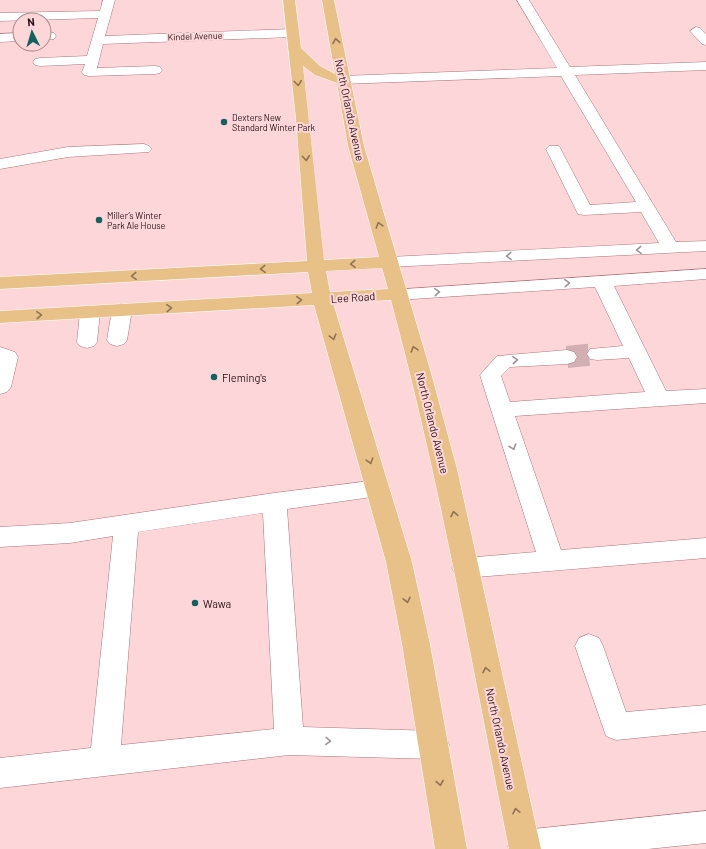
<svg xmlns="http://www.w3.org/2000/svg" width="706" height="849" viewBox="0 0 706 849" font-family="Barlow,sans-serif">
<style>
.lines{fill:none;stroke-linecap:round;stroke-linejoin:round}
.minor-tunnel{stroke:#d2afb3;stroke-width:22;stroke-dasharray:22 11;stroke-linecap:butt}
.minor-casing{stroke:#ad747a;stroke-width:1}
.major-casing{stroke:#fff;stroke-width:1}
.minor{fill:#fff;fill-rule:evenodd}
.major{fill:#e8c188;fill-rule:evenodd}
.oneway{stroke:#927254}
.oneway2{stroke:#9e9496}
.poi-dot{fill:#136260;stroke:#fdd6da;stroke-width:1.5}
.labels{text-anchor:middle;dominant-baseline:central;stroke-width:4;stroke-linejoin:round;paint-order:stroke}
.far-street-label{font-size:9px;fill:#281215;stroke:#fdd6da}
.far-poi-label{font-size:9px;fill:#281215;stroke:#fdd6da;text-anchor:start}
.street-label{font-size:11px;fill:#281215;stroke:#fdd6da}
.poi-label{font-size:11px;fill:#281215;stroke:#fdd6da;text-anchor:start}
</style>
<rect width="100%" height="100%" fill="#fdd6da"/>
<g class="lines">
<!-- minor-tunnel -->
<path class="minor-tunnel" d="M567,357L597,354"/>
<defs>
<g id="minor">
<path d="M103,0H115L105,36L292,29L298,33L292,37L103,44L97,68L155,66L160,67L162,70L160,73L155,74L89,76L84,75L82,72L85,64L40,66L35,65L33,62L35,59L40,58L87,56L98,18L0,21V13L100,11Z"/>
<path d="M517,0H529L570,67L706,62V70L575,75L676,242L706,241V251L390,267L384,266L381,262L384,258L390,257L659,243L641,212L584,215L578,214L576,210L546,149L549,146H559L590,205L636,202L561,76L342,84L337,83L335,80L337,77L342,76L557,68Z"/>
<path d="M696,27L700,28L706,34V45L702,44L690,31Z"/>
<path d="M44,32L54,33L56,36L54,39L44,40Z"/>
<path d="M20,33V41L0,42V34Z"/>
<path d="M144,144L149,146L152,149L149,152L68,157L0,169V159L68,147Z"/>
<path d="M706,269V279L614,286L666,391L706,389V403L515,416L561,550L706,538V558L465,578L456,575L452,568L456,561L465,558L536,552L480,375L497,356L567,350L574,352L577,357L574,362L567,364L510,367L501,376L510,402L645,392L629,358L597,360L590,359L587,354L590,349L623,346L595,287L398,300L391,298L389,294L391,290Z"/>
<path d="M122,304L129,306L132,310L127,340L124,344L117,346L110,344L107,340L112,310L115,306Z"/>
<path d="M90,306L97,308L100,312L97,342L94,346L87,348L80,346L77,342L80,312L83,308Z"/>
<path d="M0,347L15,352L18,357L11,387L7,392L0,394Z"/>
<path d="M378,480L386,483L390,489L386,495L287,509L303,727L434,731L445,735L449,745L445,755L434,759L289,755L0,788V758L91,748L113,536L70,543L0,547V527L70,523L274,493ZM263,513L274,729L121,745L138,532Z"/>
<path d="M589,634L599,638L603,646L626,712L706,705V731L616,740L606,736L575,646L579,638Z"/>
<path d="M706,811V843L648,849H509L508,846L513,835L524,830Z"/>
</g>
<path id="major" d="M283,0H295L301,48L320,66L335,74L322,0H334L364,146L431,373L457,469L541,849H509C472,665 440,481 391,300L333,303L412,562L430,644L467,849H435L402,644L386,562L314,305L0,323V311L312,293L308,272L0,289V277L307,261L296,119ZM303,66L315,75L337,83L348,146L379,257L324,260ZM382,268L388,289L330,292L326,271Z"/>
</defs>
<!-- minor casing -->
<use href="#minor" class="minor-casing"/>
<!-- major casing -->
<use href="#major" class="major-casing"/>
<!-- minor -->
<use href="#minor" class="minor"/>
<!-- major -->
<use href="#major" class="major"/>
</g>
<!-- one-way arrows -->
<defs><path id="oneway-chevron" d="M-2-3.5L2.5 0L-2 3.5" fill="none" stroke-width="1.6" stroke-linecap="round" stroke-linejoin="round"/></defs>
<g class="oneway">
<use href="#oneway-chevron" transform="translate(336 41) rotate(-100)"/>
<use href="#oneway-chevron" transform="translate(298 83) rotate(83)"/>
<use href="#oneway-chevron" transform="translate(306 158) rotate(85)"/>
<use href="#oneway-chevron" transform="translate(379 225) rotate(-107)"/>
<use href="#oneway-chevron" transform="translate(353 264) rotate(177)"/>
<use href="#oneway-chevron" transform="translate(263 269) rotate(177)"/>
<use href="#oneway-chevron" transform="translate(134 276) rotate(177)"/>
<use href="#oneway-chevron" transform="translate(299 300) rotate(-3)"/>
<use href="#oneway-chevron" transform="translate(169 308) rotate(-3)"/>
<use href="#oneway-chevron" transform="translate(39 315) rotate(-3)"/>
<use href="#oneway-chevron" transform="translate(333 337) rotate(75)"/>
<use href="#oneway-chevron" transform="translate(414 349) rotate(-106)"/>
<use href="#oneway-chevron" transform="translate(370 461) rotate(73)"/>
<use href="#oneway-chevron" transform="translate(454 514) rotate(-101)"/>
<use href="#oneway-chevron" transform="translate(407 600) rotate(78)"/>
<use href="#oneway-chevron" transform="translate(486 670) rotate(-102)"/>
<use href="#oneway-chevron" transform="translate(440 783) rotate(80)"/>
<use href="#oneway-chevron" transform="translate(516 811) rotate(-102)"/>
</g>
<g class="oneway2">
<use href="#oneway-chevron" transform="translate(639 250) rotate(177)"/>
<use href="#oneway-chevron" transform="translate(509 256) rotate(177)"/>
<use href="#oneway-chevron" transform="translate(567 283) rotate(-4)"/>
<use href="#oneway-chevron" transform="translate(437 292) rotate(-4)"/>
<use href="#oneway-chevron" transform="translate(515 360) rotate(-4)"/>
<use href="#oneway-chevron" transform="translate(513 447) rotate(71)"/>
<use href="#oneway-chevron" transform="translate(328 741) rotate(1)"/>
</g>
<!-- markers -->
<g class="poi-dot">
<circle cx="224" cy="122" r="4"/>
<circle cx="99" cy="220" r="4"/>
<circle cx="214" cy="377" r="4"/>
<circle cx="195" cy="603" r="4"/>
</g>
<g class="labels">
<!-- far-street labels -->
<g class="far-street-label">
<text transform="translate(195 36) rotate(-2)">Kindel Avenue</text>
</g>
<!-- far-poi labels -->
<g class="far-poi-label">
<text x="232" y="117">Dexters New<tspan x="232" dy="10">Standard Winter Park</tspan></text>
<text x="107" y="215">Miller’s Winter<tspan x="107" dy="10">Park Ale House</tspan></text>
</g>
<!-- street labels -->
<g class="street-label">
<text transform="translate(350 110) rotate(78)">North Orlando Avenue</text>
<text transform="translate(353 297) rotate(-4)">Lee Road</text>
<text transform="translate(433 423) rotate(76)">North Orlando Avenue</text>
<text transform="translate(501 739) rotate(78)">North Orlando Avenue</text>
</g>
<!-- poi labels -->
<g class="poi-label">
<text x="222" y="377">Fleming's</text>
<text x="203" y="603">Wawa</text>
</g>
</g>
<!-- north arrow -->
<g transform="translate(32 32) rotate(355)"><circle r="19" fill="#fdd6da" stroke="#a8888b"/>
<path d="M0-3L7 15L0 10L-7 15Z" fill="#136260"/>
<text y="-6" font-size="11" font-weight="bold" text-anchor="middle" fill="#281215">N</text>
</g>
</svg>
